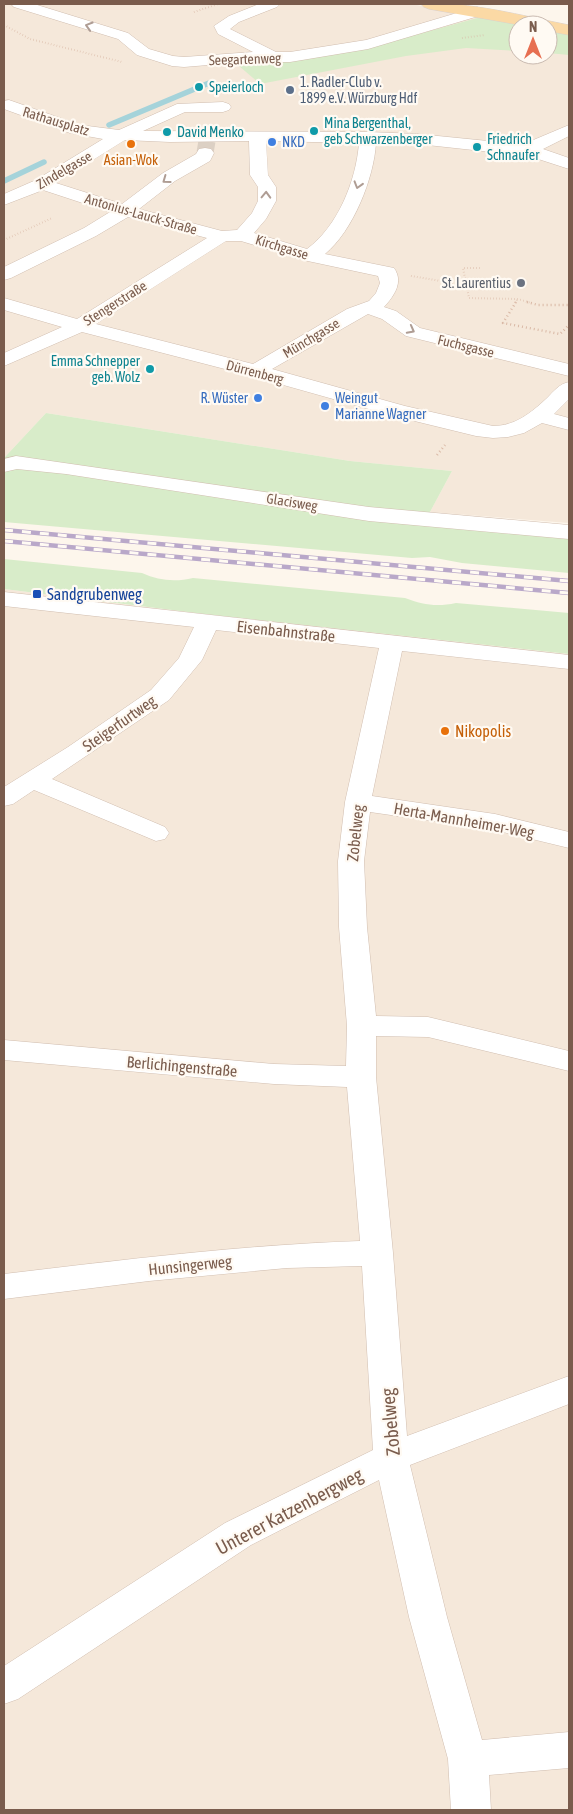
<svg xmlns="http://www.w3.org/2000/svg" width="573" height="1814" viewBox="0 0 573 1814" font-family="'Asap Condensed',sans-serif">
<style>
.residential{fill:#f5e8da}
.green{fill:#d8ecc9}
.lines{fill:none;stroke-linecap:round;stroke-linejoin:round}
.stream{stroke:#a5d3da;stroke-width:5.5}
.minor-tunnel{stroke:#dcd0c4;stroke-width:17;stroke-dasharray:17 9;stroke-linecap:butt}
.minor-casing{stroke:#d1beb0;stroke-width:1}
.major-casing{stroke:#dad1cd;stroke-width:1}
.path-far1{stroke:#d9b8a5;stroke-width:2;stroke-dasharray:0.5 2.5;stroke-linecap:butt}
.path{stroke:#d9b8a5;stroke-width:2.5;stroke-dasharray:1 3;stroke-linecap:butt}
.minor{fill:#fff;fill-rule:evenodd}
.major{fill:#fbd9a5;fill-rule:evenodd}
.rail-casing{stroke:#b9a8c9;stroke-width:4.5}
.rail{stroke:#fffaf3;stroke-width:3;stroke-dasharray:9;stroke-linecap:butt}
.oneway{stroke:#af9d94}
.culture-dot{fill:#0f9aa8;stroke:#fffaf3;stroke-width:2}
.service-dot{fill:#5c6f8a;stroke:#fffaf3;stroke-width:2}
.shop-dot{fill:#3f7fe0;stroke:#fffaf3;stroke-width:2}
.food-dot{fill:#e8710a;stroke:#fffaf3;stroke-width:2}
.worship-dot{fill:#6b7280;stroke:#fffaf3;stroke-width:2}
.transit-dot{fill:#1a4fb4;stroke:#fffaf3;stroke-width:2}
.labels{text-anchor:middle;dominant-baseline:central;stroke-width:4.5;stroke-linejoin:round;paint-order:stroke}
.far-street-label{font-size:14px;fill:#7a5c4d;stroke:#fffaf3}
.far-service-label{font-size:14px;fill:#4e5e75;stroke:#fffaf3;text-anchor:start}
.far-culture-label{font-size:14px;fill:#0d838f;stroke:#fffaf3;text-anchor:start}
.far-shop-label{font-size:14px;fill:#366cbe;stroke:#fffaf3;text-anchor:start}
.far-food-label{font-size:14px;fill:#c56008;stroke:#fffaf3}
.far-worship-label{font-size:14px;fill:#5b616d;stroke:#fffaf3;text-anchor:end}
.transit-label{font-size:16px;fill:#164399;stroke:#fffaf3;text-anchor:start}
.street-label{font-size:16px;fill:#7a5c4d;stroke:#fffaf3}
.food-label{font-size:16px;fill:#c56008;stroke:#fffaf3;text-anchor:start}
.near-street-label{font-size:19px;fill:#7a5c4d;stroke:#fffaf3}
</style>
<rect width="100%" height="100%" fill="#fdf6ec"/>
<!-- residential -->
<g class="residential">
<path d="M4,4H412L518,26V55H548V32L569,36V523L430,512L452,471L350,461L46,413L4,458Z"/>
<path d="M4,589L212,615L569,654V1810H4Z"/>
</g>
<!-- green -->
<g class="green">
<path d="M481,17L525,25H518V51L466,48L406,56L260,84L239,66L296,60L374,46Z"/>
<path d="M548,30L569,34V55L548,53Z"/>
<path d="M46,413L350,461L452,471L430,512L426,524L569,536V573L462,563L430,557L412,558L4,522V458Z"/>
<path d="M4,559L142,573C159,581 176,582 193,578L405,598C423,605 437,607 456,603L569,613V654L212,615L4,589Z"/>
</g>
<g class="lines">
<!-- stream -->
<g class="stream">
<path d="M109,125L209,83"/>
<path d="M4,181L44,162"/>
</g>
<!-- minor-tunnel -->
<path class="minor-tunnel" d="M205,153L207,141"/>
<defs>
<g id="minor">
<path d="M11,4H34L128,33L149,49L173,56L184,57L253,52L218,34L214,26L229,16L259,4H280L277,7L239,22L230,29L276,52H290L366,40L477,7L482,9L485,12L482,15L368,49L290,62H244L184,67L172,66L137,55L118,39L14,7Z"/>
<path d="M9,100L80,125L119,130L177,104L223,102L229,104L231,107L229,110L223,112H185L143,131L368,132L418,134L528,145L531,141L569,125V136L543,149L569,158V169L529,156L418,144L376,143C374,178 353,231 325,254L394,268C404,282 394,296 384,307L396,311L420,328L569,364V376L406,336L382,319L368,314L272,369L405,406L493,426C515,426 531,413 547,398C554,391 559,384 569,382V399L554,414L569,418V430L542,423L524,433L508,437L493,438L476,436L390,415L248,375L82,332L4,366V353L62,327L4,310V298L77,319L207,238L128,217L96,236L11,278L4,280V267L84,228L110,212L43,190L4,205V194L36,180L103,139L70,133L4,109V101ZM125,140L170,142L249,141L250,175L258,187V201L252,213L237,230L222,231L139,209L175,181L210,161L214,153L211,149L205,148L199,149L196,154L163,173L122,204L56,183ZM266,141L359,143C356,181 338,226 307,249L254,233L266,219L276,201V187L268,175ZM226,241H241L303,260L378,276L380,283L376,293L369,301L347,309L253,364L96,324Z"/>
<path d="M16,456L369,507L569,525V539L369,521L66,474L17,469L4,472V459Z"/>
<path d="M4,592L569,655V669L402,651L372,796L495,814L569,832V848L495,830L370,812L364,861L367,927L376,1016L428,1017L569,1051V1071L428,1037L376,1036V1077L393,1253L407,1436L569,1376V1404L410,1465L447,1617L482,1740L569,1732V1768L489,1775L491,1810H451L448,1759L409,1617L379,1480L251,1545L18,1699L4,1704V1666L225,1523L373,1450L362,1266L287,1268L149,1281L4,1299V1274C122,1260 241,1245 360,1241L347,1087L274,1084L4,1060V1040L274,1064L346,1066L347,1026L339,927L338,861L345,802L379,648L216,630L202,660L169,700L52,779L165,827L169,833L165,839L156,841L34,790L13,804L4,806V787L68,747L151,690L179,658L194,627L4,606Z"/>
</g>
<path id="major" d="M421,4C470,1 522,16 569,25V35L548,31V25H520L429,9L424,7Z"/>
</defs>
<!-- minor casing -->
<use href="#minor" class="minor-casing"/>
<!-- major casing -->
<use href="#major" class="major-casing"/>
<!-- path-far1 -->
<g class="path-far1">
<path d="M194,12L218,4"/>
<path d="M4,25L30,39L122,62"/>
<path d="M462,38L485,35"/>
<path d="M300,75L303,76L304,88"/>
<path d="M4,240L52,218"/>
<path d="M480,268H463L469,298L518,299L531,303"/>
<path d="M411,276L465,285"/>
<path d="M515,303L517,300"/>
</g>
<!-- path -->
<g class="path">
<path d="M516,302L503,323L560,334L569,325"/>
<path d="M527,302L538,305H569"/>
<path d="M437,455L445,445"/>
</g>
<!-- minor -->
<use href="#minor" class="minor"/>
<!-- major -->
<use href="#major" class="major"/>
<defs>
<g id="rail">
<path d="M4,530L569,581"/>
<path d="M4,541L569,593"/>
</g>
</defs>
<!-- rail casing -->
<use href="#rail" class="rail-casing"/>
<!-- rail -->
<use href="#rail" class="rail"/>
</g>
<!-- one-way arrows -->
<defs><path id="oneway-chevron" d="M-2-3.5L2.5 0L-2 3.5" fill="none" stroke-width="1.6" stroke-linecap="round" stroke-linejoin="round" transform="scale(1.25)"/></defs>
<g class="oneway">
<use href="#oneway-chevron" transform="translate(89 26) rotate(-163)"/>
<use href="#oneway-chevron" transform="translate(166 180) rotate(144)"/>
<use href="#oneway-chevron" transform="translate(358 185) rotate(107)"/>
<use href="#oneway-chevron" transform="translate(266 195) rotate(-88)"/>
<use href="#oneway-chevron" transform="translate(411 330) rotate(28)"/>
</g>
<!-- markers -->
<g class="culture-dot">
<circle cx="199" cy="87" r="5"/>
<circle cx="314" cy="131" r="5"/>
<circle cx="167" cy="132" r="5"/>
<circle cx="477" cy="147" r="5"/>
<circle cx="150" cy="369" r="5"/>
</g>
<circle class="service-dot" cx="290" cy="90" r="5"/>
<g class="shop-dot">
<circle cx="272" cy="142" r="5"/>
<circle cx="258" cy="398" r="5"/>
<circle cx="325" cy="406" r="5"/>
</g>
<g class="food-dot">
<circle cx="131" cy="144" r="5"/>
<circle cx="445" cy="731" r="5"/>
</g>
<circle class="worship-dot" cx="521" cy="283" r="5"/>
<rect class="transit-dot" x="32" y="589" width="10" height="10" rx="2.5"/>
<g class="labels">
<!-- far-street labels -->
<g class="far-street-label">
<text transform="translate(245 59) rotate(-2)">Seegartenweg</text>
<text transform="translate(56 121) rotate(17)">Rathausplatz</text>
<text transform="translate(64 170) rotate(-30)">Zindelgasse</text>
<text transform="translate(141 214) rotate(16)">Antonius-Lauck-Straße</text>
<text transform="translate(282 247) rotate(17)">Kirchgasse</text>
<text transform="translate(115 303) rotate(-32)">Stengerstraße</text>
<text transform="translate(311 338) rotate(-31)">Münchgasse</text>
<text transform="translate(466 346) rotate(14)">Fuchsgasse</text>
<text transform="translate(255 372) rotate(15)">Dürrenberg</text>
<text transform="translate(292 502) rotate(9)">Glacisweg</text>
</g>
<!-- far-service labels -->
<g class="far-service-label">
<text x="300" y="82">1. Radler-Club v.<tspan x="300" dy="16">1899 e.V. Würzburg Hdf</tspan></text>
</g>
<!-- far-culture labels -->
<g class="far-culture-label">
<text x="209" y="87">Speierloch</text>
<text x="324" y="123">Mina Bergenthal,<tspan x="324" dy="16">geb Schwarzenberger</tspan></text>
<text x="177" y="132">David Menko</text>
<text x="487" y="139">Friedrich<tspan x="487" dy="16">Schnaufer</tspan></text>
<text x="140" y="361" text-anchor="end">Emma Schnepper<tspan x="140" dy="16">geb. Wolz</tspan></text>
</g>
<!-- far-shop labels -->
<g class="far-shop-label">
<text x="282" y="142">NKD</text>
<text x="248" y="398" text-anchor="end">R. Wüster</text>
<text x="335" y="398">Weingut<tspan x="335" dy="16">Marianne Wagner</tspan></text>
</g>
<!-- far-food labels -->
<g class="far-food-label">
<text x="131" y="160">Asian-Wok</text>
</g>
<!-- far-worship labels -->
<g class="far-worship-label">
<text x="511" y="283">St. Laurentius</text>
</g>
<!-- transit labels -->
<g class="transit-label">
<text x="47" y="594">Sandgrubenweg</text>
</g>
<!-- street labels -->
<g class="street-label">
<text transform="translate(286 631) rotate(6)">Eisenbahnstraße</text>
<text transform="translate(119 723) rotate(-35)">Steigerfurtweg</text>
<text transform="translate(464 820) rotate(10)">Herta-Mannheimer-Weg</text>
<text transform="translate(355 833) rotate(-84)">Zobelweg</text>
<text transform="translate(182 1066) rotate(5)">Berlichingenstraße</text>
<text transform="translate(190 1265) rotate(-6)">Hunsingerweg</text>
</g>
<!-- food labels -->
<g class="food-label">
<text x="455" y="731">Nikopolis</text>
</g>
<!-- near-street labels -->
<g class="near-street-label">
<text transform="translate(390 1422) rotate(-95)">Zobelweg</text>
<text transform="translate(289 1511) rotate(-28)">Unterer Katzenbergweg</text>
</g>
</g>
<!-- border -->
<rect width="573" height="1814" fill="none" stroke="#7a5c4d" stroke-width="10"/>
<!-- north arrow -->
<g transform="translate(533 40)"><circle r="24" fill="#fffaf3" stroke="#cabbb1"/>
<path d="M0-4L9 19L0 12L-9 19Z" fill="#e76f51"/>
<text y="-8" font-size="14" font-weight="bold" text-anchor="middle" fill="#7a5c4d">N</text>
</g>
</svg>
